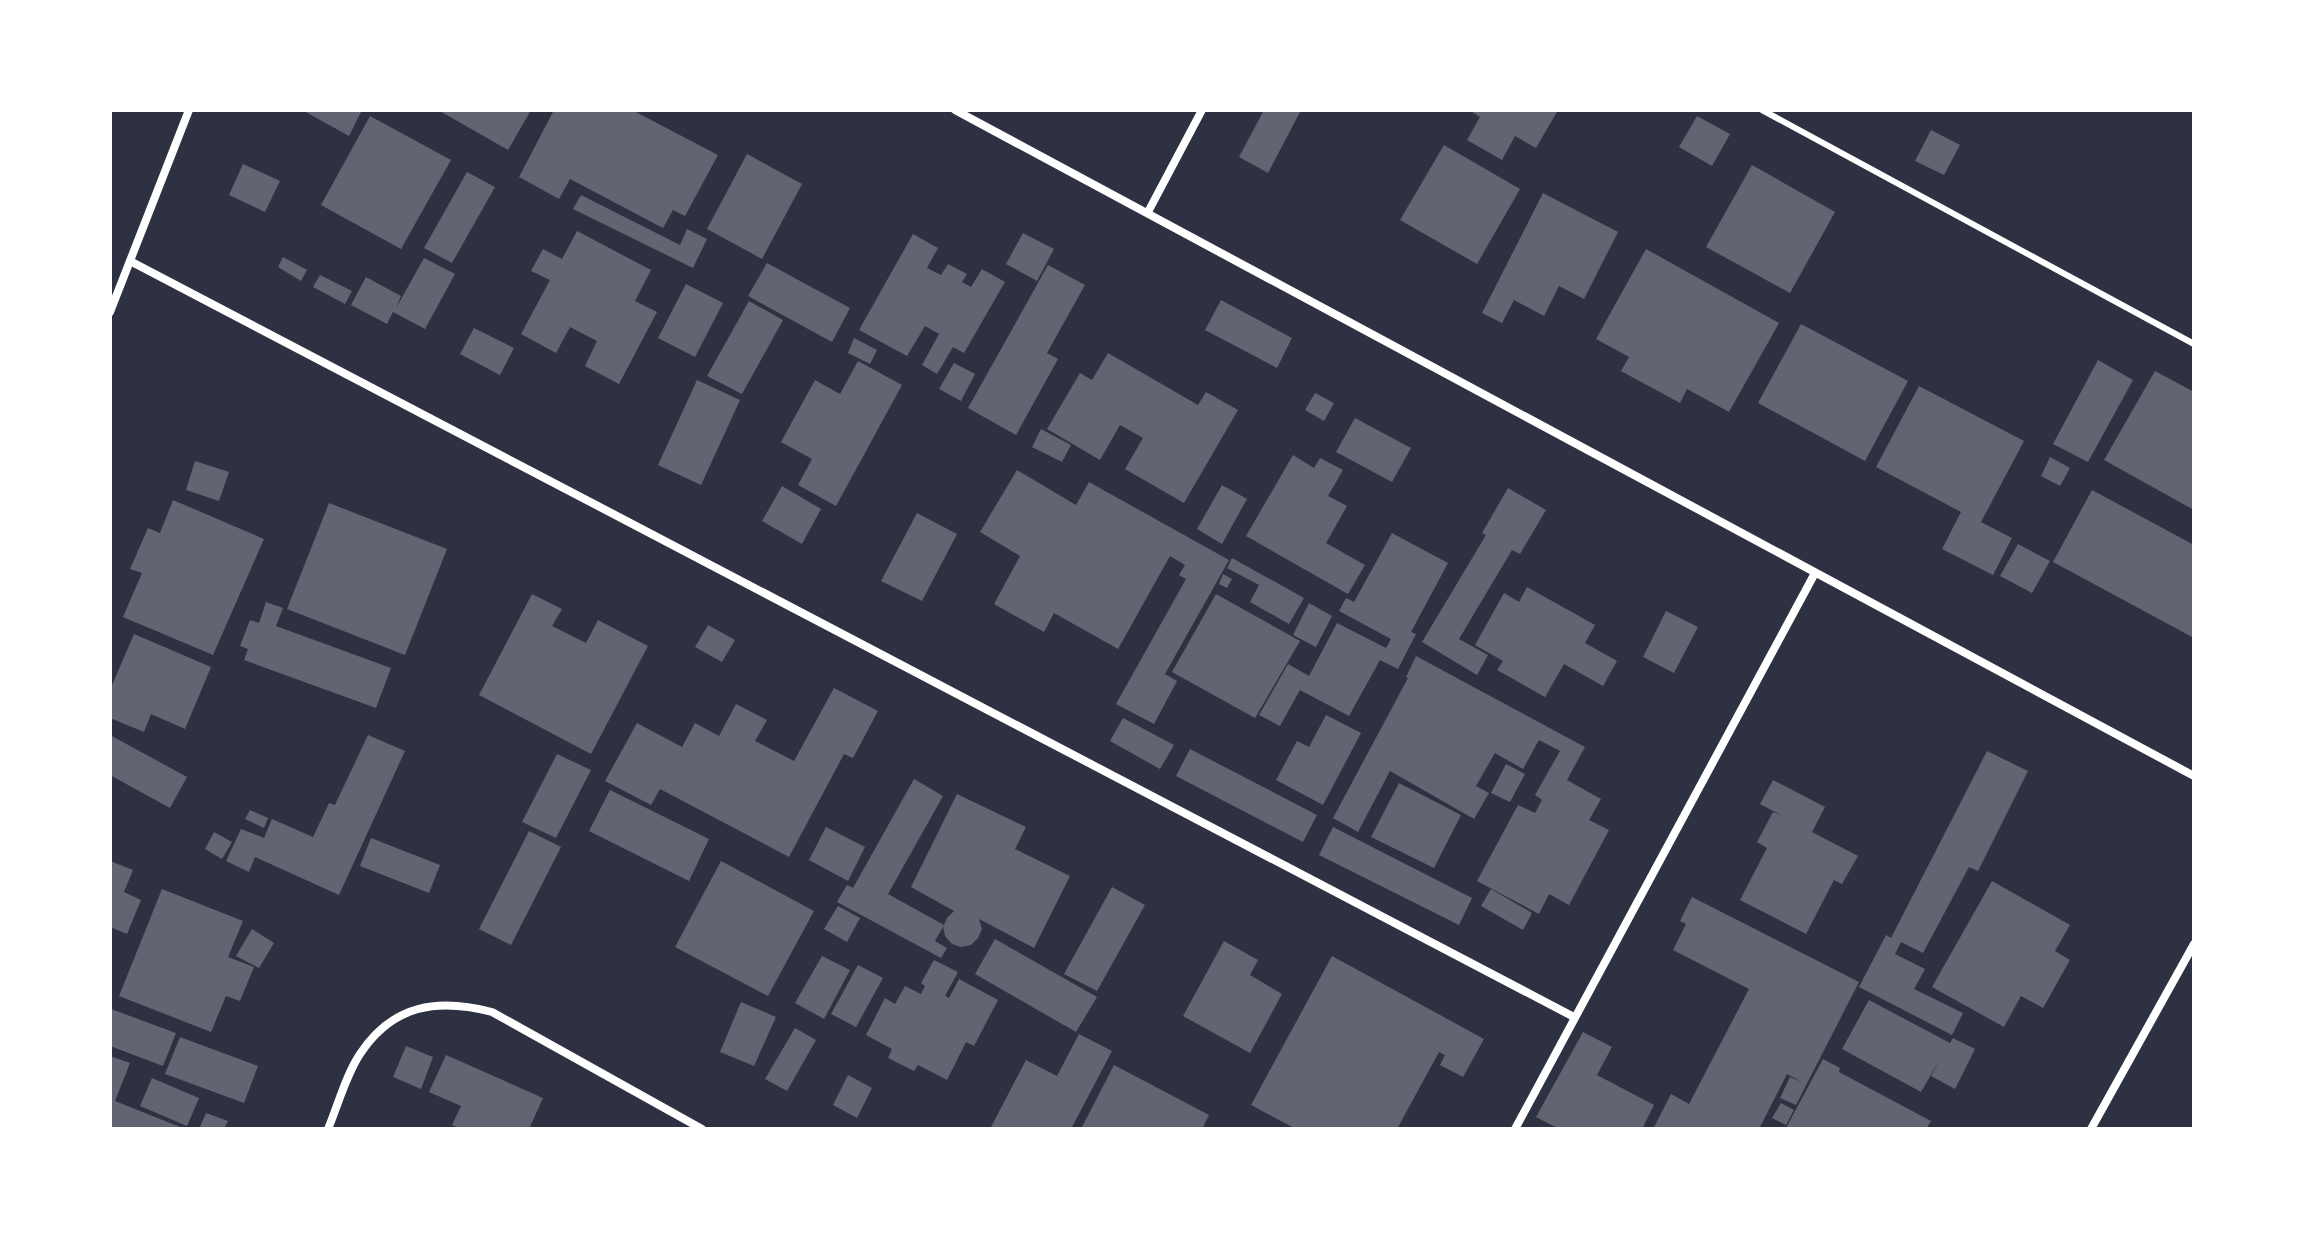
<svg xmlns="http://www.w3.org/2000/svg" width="2304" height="1239" viewBox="0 0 2304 1239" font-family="Commissioner,sans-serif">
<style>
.building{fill:#626471}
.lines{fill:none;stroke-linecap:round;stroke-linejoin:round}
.service{stroke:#fff;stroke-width:6}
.minor{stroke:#fff;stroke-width:8}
</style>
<rect width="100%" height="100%" fill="#2d3142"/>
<!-- building -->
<g class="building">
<path d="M302,110H362L349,136Z"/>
<path d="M438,110H531L508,150Z"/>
<path d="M554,110H632L718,155L685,216L673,210L663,228L570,179L559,199L519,177Z"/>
<path d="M1264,110H1301L1268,173L1239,157Z"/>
<path d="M1469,110H1558L1536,148L1515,136L1502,160L1467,140L1480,117Z"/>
<path d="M370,116L451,160L401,249L321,205Z"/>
<path d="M1697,116L1730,134L1712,166L1679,147Z"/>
<path d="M1931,130L1960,145L1944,175L1915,161Z"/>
<path d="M1444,145L1520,189L1477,264L1400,220Z"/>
<path d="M747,154L802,184L762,259L707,229Z"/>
<path d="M243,164L280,181L265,212L229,195Z"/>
<path d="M1752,165L1835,212L1790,293L1706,247Z"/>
<path d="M467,172L495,187L452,263L424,248Z"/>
<path d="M1543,193L1618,232L1584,299L1559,286L1544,316L1514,300L1502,323L1482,313Z"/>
<path d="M581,195L680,245L687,229L707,239L693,268L573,209Z"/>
<path d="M577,231L651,270L635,301L657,312L619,384L585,366L597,341L570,327L556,353L521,334L550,280L531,271L543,249L562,259Z"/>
<path d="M1023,233L1054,249L1037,281L1006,264Z"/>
<path d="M913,234L938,248L927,268L941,275L948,264L967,274L962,282L971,287L982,269L1005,282L964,353L953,347L937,374L922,365L939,334L925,326L907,356L859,330Z"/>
<path d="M1646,249L1779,323L1729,412L1687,389L1680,403L1621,371L1629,357L1596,339Z"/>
<path d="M283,257L307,270L301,281L278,267Z"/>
<path d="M424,258L455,274L425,329L393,312L387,324L351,305L366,277L401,296L396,308Z"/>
<path d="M767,263L850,308L832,342L748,296Z"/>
<path d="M1048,265L1085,285L1047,353L1058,359L1016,435L968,408Z"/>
<path d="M320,275L352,291L345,304L313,287Z"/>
<path d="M686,284L723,303L695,357L658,338Z"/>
<path d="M1221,300L1292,338L1277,368L1205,330Z"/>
<path d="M749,301L783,320L742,394L707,376Z"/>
<path d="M1801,324L1908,381L1865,461L1758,403Z"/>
<path d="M474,328L514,348L500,375L460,354Z"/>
<path d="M854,338L877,350L870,364L848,353Z"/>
<path d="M1108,353L1198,405L1206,392L1238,410L1184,503L1125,469L1143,438L1120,425L1100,460L1047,429L1080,373L1092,380Z"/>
<path d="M2098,360L2133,380L2088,462L2053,444Z"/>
<path d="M858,361L902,385L836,506L798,485L812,459L781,442L815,380L840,394Z"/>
<path d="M954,363L975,374L961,401L939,389Z"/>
<path d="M2155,371L2194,392V510L2104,460Z"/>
<path d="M697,380L740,400L701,485L658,465Z"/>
<path d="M1919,386L2024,441L1981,522L2012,538L1993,575L1942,549L1961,512L1876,467Z"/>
<path d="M1315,393L1334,403L1324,421L1305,410Z"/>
<path d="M1355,418L1411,448L1392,482L1336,452Z"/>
<path d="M1041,429L1071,445L1062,462L1032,447Z"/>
<path d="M1293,455L1314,468L1320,458L1343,470L1328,496L1347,506L1326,543L1365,565L1348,594L1246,536Z"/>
<path d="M2050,457L2070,468L2060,486L2041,476Z"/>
<path d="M195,461L229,472L219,501L186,490Z"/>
<path d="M1017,470L1076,505L1089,482L1229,560L1165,674L1177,681L1154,724L1116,704L1186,579L1179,575L1185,565L1170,556L1118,649L1054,613L1044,632L994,604L1020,556L980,532Z"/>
<path d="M1222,485L1247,499L1222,544L1197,529Z"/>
<path d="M782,486L821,509L802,544L762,521Z"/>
<path d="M1508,488L1546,510L1520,554L1512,550L1459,639L1488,655L1477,675L1422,642L1486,535L1482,533Z"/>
<path d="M2092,490L2194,545V638L2053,562Z"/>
<path d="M173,500L264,539L213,655L123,617L142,573L130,569L148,528L160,533Z"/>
<path d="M329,503L447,549L405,655L287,609Z"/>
<path d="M917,513L957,534L922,601L881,581Z"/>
<path d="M1392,533L1448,563L1411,632L1416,634L1398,669L1380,660L1349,716L1300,690L1280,726L1259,715L1288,664L1309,676L1337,623L1386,648L1391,639L1339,611L1346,598L1354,602Z"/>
<path d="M2018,544L2050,561L2032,593L2000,576Z"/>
<path d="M1232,558L1304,598L1289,624L1250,602L1259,585L1227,568Z"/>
<path d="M1223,574L1232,579L1227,588L1219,584Z"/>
<path d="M1527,587L1595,625L1585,643L1617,661L1603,686L1564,664L1545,697L1497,670L1503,661L1475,645L1504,593L1519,602Z"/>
<path d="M532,594L562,609L552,626L586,643L598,620L648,646L591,754L479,695Z"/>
<path d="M1216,594L1300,641L1255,718L1172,672Z"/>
<path d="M266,602L283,608L276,626L391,668L376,708L244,660L248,649L240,646L250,620L259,623Z"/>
<path d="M1309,603L1332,616L1316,647L1293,635Z"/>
<path d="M1666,611L1698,627L1674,673L1643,657Z"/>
<path d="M708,625L735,640L722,662L695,647Z"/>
<path d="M134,634L211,667L185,729L151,714L144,732L110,718V690Z"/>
<path d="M1416,656L1585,747L1567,780L1601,799L1589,820L1609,830L1569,905L1549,894L1539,914L1477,881L1518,805L1535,813L1542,800L1535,795L1560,751L1539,740L1523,769L1495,753L1476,786L1489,793L1474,819L1390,771L1358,832L1333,818L1408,678L1406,677Z"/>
<path d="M834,688L878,711L853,758L844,754L789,857L660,789L651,805L605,781L637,723L682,747L695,723L719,736L736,704L767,720L755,741L794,761Z"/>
<path d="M1326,715L1361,733L1323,805L1276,780L1297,741L1309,747Z"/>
<path d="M1123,718L1174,745L1160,769L1110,741Z"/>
<path d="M110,735L187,777L170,808L110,775Z"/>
<path d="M368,735L405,751L339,895L255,857L249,872L226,861L241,829L264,838L272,819L313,837L329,803L335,805Z"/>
<path d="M1190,749L1317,815L1303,842L1176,776Z"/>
<path d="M1987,751L2028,771L1978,871L1969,867L1923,953L1901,942L1895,954L1925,969L1914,989L1963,1013L1952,1035L1859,987L1886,935L1891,938Z"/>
<path d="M557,754L591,770L556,838L522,822Z"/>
<path d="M1506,764L1525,774L1510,802L1491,793Z"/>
<path d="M914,779L943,796L888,894L944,925L935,941L947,948L941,958L837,902L847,885L853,888Z"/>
<path d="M1773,780L1825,807L1812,832L1858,856L1842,884L1834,880L1806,934L1740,900L1767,848L1757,842L1773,812L1783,816L1760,804Z"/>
<path d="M1399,783L1461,815L1434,868L1371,837Z"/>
<path d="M610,790L709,839L689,881L589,831Z"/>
<path d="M957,794L1026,827L1015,849L1070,876L1034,948L979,919L982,929L978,938L971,945L961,947L952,944L945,936L943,927L947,918L954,911L911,887Z"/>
<path d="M250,810L268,818L264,828L245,819Z"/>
<path d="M826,827L865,847L848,881L809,860Z"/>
<path d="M1333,827L1472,898L1459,925L1319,855Z"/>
<path d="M529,831L561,847L511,945L479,929Z"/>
<path d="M214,832L232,842L222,859L205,849Z"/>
<path d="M371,838L440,865L429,893L360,866Z"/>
<path d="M110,861L133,870L124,892L141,900L127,934L110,927Z"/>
<path d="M721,861L814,911L768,996L675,947Z"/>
<path d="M1992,881L2070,925L2055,951L2070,960L2043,1008L2021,996L2004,1027L1932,987Z"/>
<path d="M1112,887L1145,905L1097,991L1064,974Z"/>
<path d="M162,889L243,921L228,957L254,967L240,1001L226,996L211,1032L119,996Z"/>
<path d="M1491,889L1532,913L1523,930L1481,906Z"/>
<path d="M1692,897L1859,982L1796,1105L1780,1098L1790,1077L1802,1082L1787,1074L1759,1129H1653L1671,1094L1689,1104L1749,989L1673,950L1686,924L1680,921Z"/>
<path d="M838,906L860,918L847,942L824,929Z"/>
<path d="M252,929L274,943L259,968L236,956Z"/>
<path d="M995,939L1097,997L1076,1032L975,974Z"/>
<path d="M1224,941L1258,960L1250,975L1282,994L1250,1053L1183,1016Z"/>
<path d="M822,956L850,970L824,1019L795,1003Z"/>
<path d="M1332,956L1484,1039L1463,1077L1440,1065L1445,1055L1439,1052L1397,1129H1296L1251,1105Z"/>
<path d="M934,960L958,972L945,996L949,998L959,979L998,1000L974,1046L966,1042L947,1080L918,1065L914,1071L888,1058L892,1049L866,1035L885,998L895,1004L905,986L921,994L925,986L921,983Z"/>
<path d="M858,965L883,978L856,1027L831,1014Z"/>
<path d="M1869,1000L1950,1043L1953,1038L1975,1049L1955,1089L1931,1076L1940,1059L1921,1092L1842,1049Z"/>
<path d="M741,1002L776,1017L754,1066L720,1052Z"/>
<path d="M111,1009L176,1033L163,1066L110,1046Z"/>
<path d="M795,1028L816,1040L787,1091L765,1079Z"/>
<path d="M1583,1032L1612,1047L1597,1075L1654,1105L1642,1129H1559L1536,1117Z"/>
<path d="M1079,1034L1112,1051L1071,1129H995L991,1127L1026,1060L1057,1076Z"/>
<path d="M180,1037L258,1066L244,1103L165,1074Z"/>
<path d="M406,1046L433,1057L421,1089L393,1077Z"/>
<path d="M446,1055L543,1098L529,1129H462L452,1125L461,1106L429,1092Z"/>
<path d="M110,1056L130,1063L115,1101L185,1129H110Z"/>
<path d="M1823,1059L1840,1068L1839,1072L1931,1121L1926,1129L1786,1128Z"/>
<path d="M1114,1065L1209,1115L1202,1129H1081Z"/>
<path d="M848,1075L872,1088L857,1118L833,1105Z"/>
<path d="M152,1078L199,1098L187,1126L140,1106Z"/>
<path d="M1781,1103L1794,1110L1786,1125L1772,1118Z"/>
<path d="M206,1113L228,1121L224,1129H199Z"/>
</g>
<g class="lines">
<!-- service -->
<path class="service" d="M1762,110L2194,344"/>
<!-- minor -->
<g class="minor">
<path d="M955,110L2194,776"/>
<path d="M1148,212L1202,110"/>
<path d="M130,261L1574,1017"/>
<path d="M110,312L189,110"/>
<path d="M328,1129C338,1105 346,1075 360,1054C393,1004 438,998 492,1012L702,1129"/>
<path d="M1515,1129L1815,573"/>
<path d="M2091,1129L2194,944"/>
</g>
</g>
<!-- border -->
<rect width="2304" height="1239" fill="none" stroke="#ffffff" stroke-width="224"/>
</svg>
